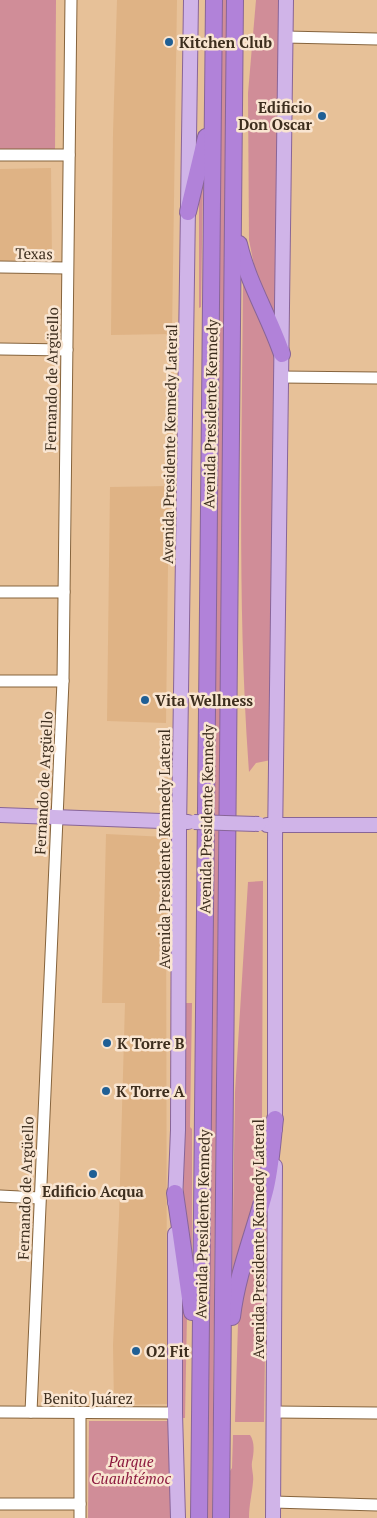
<svg xmlns="http://www.w3.org/2000/svg" width="377" height="1518" viewBox="0 0 377 1518" font-family="'PT Serif',serif">
<style>
.built{fill:#dfb385}
.green{fill:#d08d98}
.lines{fill:none;stroke-linecap:round;stroke-linejoin:round}
.minor-casing{stroke:#86643d;stroke-width:13}
.major-casing{stroke:#886598;stroke-width:16}
.highway-casing{stroke:#886598;stroke-width:18}
.minor{stroke:#fff;stroke-width:11}
.major{stroke:#d0b4e8;stroke-width:14}
.highway{stroke:#b182d9;stroke-width:16}
.major-bridge-casing{stroke:#886598;stroke-width:16;stroke-linecap:butt}
.major-bridge{stroke:#d0b4e8;stroke-width:14}
.poi-dot{fill:#1f5f95;stroke:#f9e5d1;stroke-width:2}
.labels{text-anchor:middle;dominant-baseline:central;stroke-width:5;stroke-linejoin:round;paint-order:stroke}
.poi-label{font-size:15px;font-weight:bold;fill:#3d2e1e;stroke:#f9e5d1;text-anchor:start}
.street-label{font-size:15px;fill:#3d2e1e;stroke:#f9e5d1}
.park-label{font-size:15px;font-style:italic;fill:#8c193e;stroke:#f9e5d1}
</style>
<rect width="100%" height="100%" fill="#e7c198"/>
<!-- built -->
<g class="built">
<path d="M117,0H177L172,334L111,335L113,133Z"/>
<path d="M51,168L52,260L0,261V169Z"/>
<path d="M169,486L166,723L107,721L110,487Z"/>
<path d="M106,834L166,837L167,1404L114,1405L113,1345L119,1216L125,1003H102Z"/>
</g>
<!-- green -->
<g class="green">
<path d="M0,0H56L55,151L0,150Z"/>
<path d="M222,0H227L212,1518H207Z"/>
<path d="M256,0H279L277,326L254,265L249,240L248,93Z"/>
<path d="M203,181L201,307L199,308V201Z"/>
<path d="M243,278L275,357L272,490L273,568L271,760L256,763L249,772C237,607 242,442 243,278Z"/>
<path d="M263,881L262,1122C273,1169 246,1237 232,1283L235,1092L248,882Z"/>
<path d="M186,1003H192L190,1127L192,1129V1249L190,1252L183,1203Z"/>
<path d="M267,1213L264,1422H235L238,1323L242,1299Z"/>
<path d="M184,1273L187,1314L185,1418H180Z"/>
<path d="M89,1421H172L173,1518H88Z"/>
<path d="M233,1435H250C255,1442 254,1453 252,1462C251,1468 254,1475 253,1482C252,1494 249,1505 249,1518H230V1471L232,1468Z"/>
</g>
<g class="lines">
<defs>
<g id="minor">
<path d="M285,37L377,39"/>
<path d="M0,155H69"/>
<path d="M0,267L67,268"/>
<path d="M0,349L67,350"/>
<path d="M281,377L377,378"/>
<path d="M0,592H64"/>
<path d="M0,681H63"/>
<path d="M0,1196L40,1198"/>
<path d="M0,1412L175,1413"/>
<path d="M31,1412L63,681L71,0"/>
<path d="M274,1412L377,1413"/>
<path d="M80,1413V1518"/>
<path d="M273,1502L377,1505"/>
<path d="M0,1504H80"/>
</g>
<g id="major">
<path d="M0,815L188,822"/>
<path d="M267,825H377"/>
<path d="M275,1129V842L286,0"/>
<path d="M175,1202L178,1130L179,831L191,0"/>
<path d="M175,1234V1413L178,1518"/>
<path d="M273,1518L275,1166"/>
</g>
<g id="highway">
<path d="M188,212L206,137"/>
<path d="M239,244C248,283 269,316 282,354"/>
<path d="M175,1193L192,1312"/>
<path d="M232,1317C237,1274 254,1233 265,1191C271,1168 272,1143 275,1119"/>
<path d="M199,1518L214,0"/>
<path d="M221,1518L235,0"/>
</g>
</defs>
<!-- minor casing -->
<use href="#minor" class="minor-casing"/>
<!-- major casing -->
<use href="#major" class="major-casing"/>
<!-- highway casing -->
<use href="#highway" class="highway-casing"/>
<!-- minor -->
<use href="#minor" class="minor"/>
<!-- major -->
<use href="#major" class="major"/>
<!-- highway -->
<use href="#highway" class="highway"/>
<defs>
<path id="major-bridge" d="M194,822L259,824"/>
</defs>
<!-- major-bridge casing -->
<use href="#major-bridge" class="major-bridge-casing"/>
<!-- major-bridge -->
<use href="#major-bridge" class="major-bridge"/>
</g>
<!-- markers -->
<g class="poi-dot">
<circle cx="169" cy="42" r="5"/>
<circle cx="322" cy="116" r="5"/>
<circle cx="145" cy="700" r="5"/>
<circle cx="107" cy="1043" r="5"/>
<circle cx="106" cy="1091" r="5"/>
<circle cx="93" cy="1174" r="5"/>
<circle cx="136" cy="1351" r="5"/>
</g>
<g class="labels">
<!-- poi labels -->
<g class="poi-label">
<text x="179" y="42">Kitchen Club</text>
<text x="312" y="107" text-anchor="end">Edificio<tspan x="312" dy="17">Don Oscar</tspan></text>
<text x="155" y="700">Vita Wellness</text>
<text x="117" y="1043">K Torre B</text>
<text x="116" y="1091">K Torre A</text>
<text x="93" y="1191" text-anchor="middle">Edificio Acqua</text>
<text x="146" y="1351">O2 Fit</text>
</g>
<!-- street labels -->
<g class="street-label">
<text transform="translate(34 253) rotate(1)">Texas</text>
<text transform="translate(51 379) rotate(-89)">Fernando de Argüello</text>
<text transform="translate(210 414) rotate(-89)">Avenida Presidente Kennedy</text>
<text transform="translate(169 444) rotate(-89)">Avenida Presidente Kennedy Lateral</text>
<text transform="translate(43 783) rotate(-87)">Fernando de Argüello</text>
<text transform="translate(206 819) rotate(-89)">Avenida Presidente Kennedy</text>
<text transform="translate(164 849) rotate(-90)">Avenida Presidente Kennedy Lateral</text>
<text transform="translate(25 1188) rotate(-88)">Fernando de Argüello</text>
<text transform="translate(202 1224) rotate(-89)">Avenida Presidente Kennedy</text>
<text transform="translate(258 1239) rotate(-90)">Avenida Presidente Kennedy Lateral</text>
<text x="88" y="1398">Benito Juárez</text>
</g>
<!-- park labels -->
<g class="park-label">
<text x="131" y="1461">Parque<tspan x="131" dy="17">Cuauhtémoc</tspan></text>
</g>
</g>
</svg>
